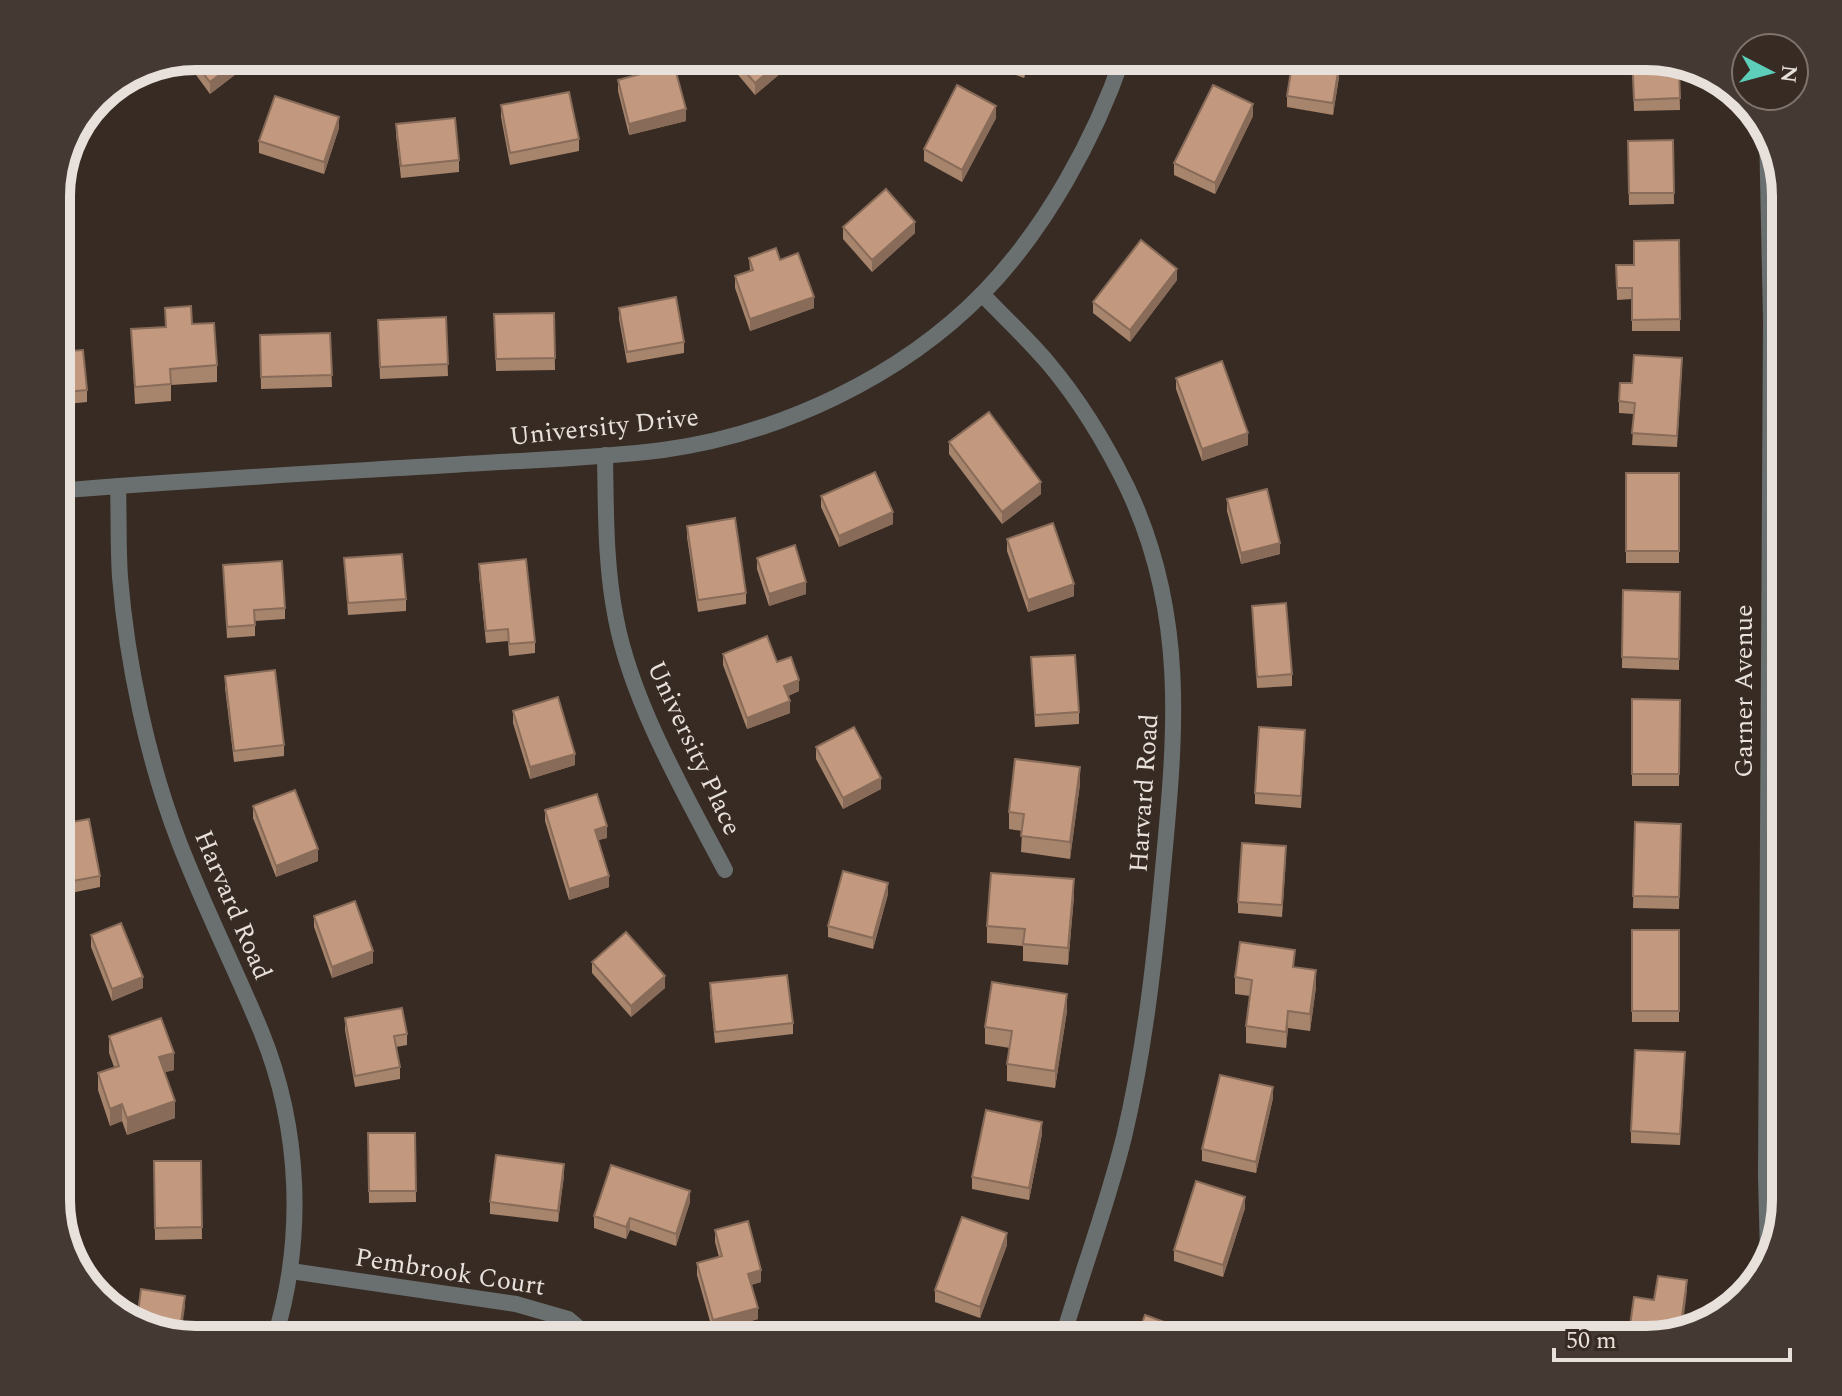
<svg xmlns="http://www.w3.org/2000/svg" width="1842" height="1396" viewBox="0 0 1842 1396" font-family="Spectral,serif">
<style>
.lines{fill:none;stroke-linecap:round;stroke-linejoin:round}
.street{stroke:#69706f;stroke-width:16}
.wall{fill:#a7846c}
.shaded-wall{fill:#886b58}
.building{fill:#c2997e;stroke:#886b58;stroke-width:2}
.labels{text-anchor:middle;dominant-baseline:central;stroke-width:8;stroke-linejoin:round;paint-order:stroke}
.street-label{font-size:26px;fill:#e8e0db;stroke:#372b24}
.rim{fill:none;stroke:#e8e0db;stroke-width:10}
</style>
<rect width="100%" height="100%" fill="#372b24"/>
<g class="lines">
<!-- street -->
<g class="street">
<path d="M1767,129L1771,321L1766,1176L1768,1254"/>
<path d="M982,294C1004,317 1029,340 1049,364C1080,401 1106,444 1127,487C1189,617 1175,741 1162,879C1154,965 1144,1053 1124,1137C1107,1206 1082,1272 1062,1340"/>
<path d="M605,455C606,509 605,565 616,619C632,703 685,794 725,870"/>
<path d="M118,486C119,516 118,547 120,577C127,664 148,761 179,842C204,907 235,968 261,1031C301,1129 305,1240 274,1340"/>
<path d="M56,491C187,480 319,473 450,465C521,460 593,459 663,450C780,434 901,377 984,292C1045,229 1095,139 1123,56"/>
<path d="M1769,832H1786"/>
<path d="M291,1271L516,1304L568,1319L593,1340"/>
</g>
</g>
<!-- wall -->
<g class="wall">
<path d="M196,56H245V67L210,94L185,60Z"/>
<path d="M724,56H801L755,95L724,58Z"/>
<path d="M978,56H1032L1024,78L978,61Z"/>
<path d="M1210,56H1259L1255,70L1210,57Z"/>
<path d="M1632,56L1679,67L1680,110L1634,111Z"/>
<path d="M1339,77L1333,115L1287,107V96Z"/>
<path d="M618,80L686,121L629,135L618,91Z"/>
<path d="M501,105L579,139V151L510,165L501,117Z"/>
<path d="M1253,116L1215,194L1174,175V163Z"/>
<path d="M996,118L962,182L924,161V149Z"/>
<path d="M396,124L459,160V172L401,178L396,135Z"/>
<path d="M339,128L324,174L259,153V141Z"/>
<path d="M1673,140L1674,204L1629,205L1628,141Z"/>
<path d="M843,227L915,233L872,272L843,239Z"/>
<path d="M1679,240L1680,331H1632V299L1617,300L1616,265H1634Z"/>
<path d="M749,258L814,308L750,331L735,288V276L750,271Z"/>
<path d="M1177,280L1130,342L1093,313V302Z"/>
<path d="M165,308L192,324L217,365V382L171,385V401L135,404L131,329L165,327Z"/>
<path d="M619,308L684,342V353L627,363L619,319Z"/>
<path d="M554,313L555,370L496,371L494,314Z"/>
<path d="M446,317L448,376L380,379L378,320Z"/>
<path d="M330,333L332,387L261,389L260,335Z"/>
<path d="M56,352L87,390V402L56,405Z"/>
<path d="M1682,369L1677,447L1632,445L1634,414L1619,413V401L1632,383Z"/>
<path d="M1176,378L1248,445L1202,461L1176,389Z"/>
<path d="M949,442L1041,494L1002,524L949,454Z"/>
<rect x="1626" y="473" width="53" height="90"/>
<path d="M821,496L893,524L839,547L821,507Z"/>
<path d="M1227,499L1280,554L1241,564L1227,511Z"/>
<path d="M687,526L746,593V604L698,612L687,537Z"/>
<path d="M1007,539L1074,596L1028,612L1007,551Z"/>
<path d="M344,558L406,599V611L348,615Z"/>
<path d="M757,558L806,594L769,606L757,569Z"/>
<path d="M479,564L535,642V653L509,656L508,641L486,643L479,576Z"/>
<path d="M223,565L285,608V619L255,621V636L227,638Z"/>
<path d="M1623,590L1680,592L1679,670L1622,668Z"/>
<path d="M1252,606L1292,674V686L1257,688Z"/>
<path d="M723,654L777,662L799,691L788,696L790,713L747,729L723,665Z"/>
<path d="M1031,657L1079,712V724L1035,727Z"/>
<path d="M225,676L284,745V756L234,762L225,688Z"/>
<path d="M1632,699L1680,700L1679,786H1632Z"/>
<path d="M513,711L575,765L530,779L513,723Z"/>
<path d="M1305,742L1301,808L1255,804V793Z"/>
<path d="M816,747L881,789L843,809L816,759Z"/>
<path d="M1080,784L1070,859L1021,852L1022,831L1009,829V812Z"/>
<path d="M253,806L318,861L276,877L253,818Z"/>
<path d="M545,810L607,838L598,840L609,887L569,900L545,821Z"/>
<path d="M1635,822L1681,824L1679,909L1633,908Z"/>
<path d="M56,825L100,876V887L56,896Z"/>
<path d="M1286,858L1282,917L1238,913V902Z"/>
<path d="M888,894L873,949L828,937V926Z"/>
<path d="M1074,896L1068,965L1023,961V946L987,943V926Z"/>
<path d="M314,916L373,963L332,978L314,927Z"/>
<rect x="1632" y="930" width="47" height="92"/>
<path d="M91,935L143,988L112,1001L91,947Z"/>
<path d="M592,962L665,988L631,1017L592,973Z"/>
<path d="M1295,967L1316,987L1310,1031L1288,1028L1286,1048L1246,1043V1026L1250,996L1235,994V977Z"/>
<path d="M710,983L793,1023V1034L715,1043L710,995Z"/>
<path d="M1067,1011L1055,1088L1007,1081V1064L1010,1048L985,1044V1027Z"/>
<path d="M345,1018L407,1034V1045L396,1047L400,1067V1079L355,1087L345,1030Z"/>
<path d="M109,1036L174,1070L165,1072L175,1118L127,1135L122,1121L110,1126L98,1090V1073L114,1067L109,1053Z"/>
<path d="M1685,1064L1680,1145L1631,1143V1131Z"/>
<path d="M1273,1098L1256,1173L1202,1161V1149Z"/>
<path d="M368,1133H415L416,1202L369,1203Z"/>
<path d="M1042,1134L1029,1200L972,1189V1177Z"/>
<path d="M154,1161H201L202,1239L155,1240Z"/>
<path d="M564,1175L558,1222L490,1214V1202Z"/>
<path d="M690,1202L676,1246L630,1230L626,1239L594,1228V1216Z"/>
<path d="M1245,1208L1223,1277L1174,1261V1250Z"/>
<path d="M715,1230L761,1282L751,1285L758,1319L713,1332L697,1275V1263L719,1257L715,1242Z"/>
<path d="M1007,1245L980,1318L935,1302V1290Z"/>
</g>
<!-- shaded-wall -->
<g class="shaded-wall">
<path d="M244,56H245V67L210,94V82Z"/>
<path d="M787,56H801L755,95V83Z"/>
<path d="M1028,56H1032L1024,78V66Z"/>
<path d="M1255,56H1259L1255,70Z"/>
<path d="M1339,66V77L1333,115V103Z"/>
<path d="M1253,104V116L1215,194V183Z"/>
<path d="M996,106V118L962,182V170Z"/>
<path d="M686,109V121L629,135V124Z"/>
<path d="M339,117V128L324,174V162Z"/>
<path d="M915,222V233L872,272V260Z"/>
<path d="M1177,269V280L1130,342V330Z"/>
<path d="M814,297V308L750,331V319Z"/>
<path d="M1248,433V445L1202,461V449Z"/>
<path d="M1041,482V494L1002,524V512Z"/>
<path d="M893,512V524L839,547V536Z"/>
<path d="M1280,543V554L1241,564V553Z"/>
<path d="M806,582V594L769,606V594Z"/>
<path d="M1074,584V596L1028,612V600Z"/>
<path d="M799,680V691L784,697V686Z"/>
<path d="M790,701V713L747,729V718Z"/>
<path d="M63,751V762L56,764V752Z"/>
<path d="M575,754V765L530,779V767Z"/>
<path d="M1080,767V784L1070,859V842Z"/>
<path d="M881,778V789L843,809V798Z"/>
<path d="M607,826V838L595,841V830Z"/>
<path d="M318,849V861L276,877V866Z"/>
<path d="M609,876V887L569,900V889Z"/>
<path d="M1074,879V896L1068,965V948Z"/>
<path d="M888,883V894L873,949V938Z"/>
<path d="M373,951V963L332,978V967Z"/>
<path d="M1316,970V987L1310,1031V1014Z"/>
<path d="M665,976V988L631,1017V1006Z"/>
<path d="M143,977V988L112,1001V989Z"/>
<path d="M1067,994V1011L1055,1088V1071Z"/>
<path d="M1288,1011V1028L1286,1048V1032Z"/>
<path d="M174,1053V1070L159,1074V1057Z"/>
<path d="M1273,1087V1098L1256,1173V1162Z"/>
<path d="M175,1101V1118L127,1135V1118Z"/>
<path d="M122,1104V1121L110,1126V1109Z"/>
<path d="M1042,1122V1134L1029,1200V1188Z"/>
<path d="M564,1164V1175L558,1222V1211Z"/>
<path d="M690,1191V1202L676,1246V1234Z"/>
<path d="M1245,1197V1208L1223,1277V1265Z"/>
<path d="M630,1218V1230L626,1239V1227Z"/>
<path d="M1007,1233V1245L980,1318V1307Z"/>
<path d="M761,1270V1282L748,1285V1274Z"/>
<path d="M1687,1280V1291L1682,1332H1680Z"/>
<path d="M185,1296V1307L181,1335H179Z"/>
<path d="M758,1308V1319L713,1332V1320Z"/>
</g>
<!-- building -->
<g class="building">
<path d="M196,56H244L210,82L191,58Z"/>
<path d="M732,56H787L755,83Z"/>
<path d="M996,56H1028L1024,66Z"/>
<path d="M1632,56H1647L1679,67L1680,98L1634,100Z"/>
<path d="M1293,59L1339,66L1333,103L1287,96Z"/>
<path d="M674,65L686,109L629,124L618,80Z"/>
<path d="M957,85L996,106L962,170L924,149Z"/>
<path d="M1213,85L1253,104L1215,183L1174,163Z"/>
<path d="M569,92L579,139L510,153L501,105Z"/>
<path d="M275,96L339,117L324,162L259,141Z"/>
<path d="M455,118L459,160L401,166L396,124Z"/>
<path d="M1673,140L1674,193H1629L1628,141Z"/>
<path d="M886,189L915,222L872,260L843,227Z"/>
<path d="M1141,240L1177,269L1130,330L1093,302Z"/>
<path d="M1679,240L1680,319L1632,320V288H1617L1616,265H1634V241Z"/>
<path d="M776,248L780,260L798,253L814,297L750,319L735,276L753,270L749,258Z"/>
<path d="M676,297L684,342L627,352L619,308Z"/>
<path d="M191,306L192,324L214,323L217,365L170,369L171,384L135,387L131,329L166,327L165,308Z"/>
<path d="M554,313L555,358L496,359L494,314Z"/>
<path d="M446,317L448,364L380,367L378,320Z"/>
<path d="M330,333L332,375L261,377L260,335Z"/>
<path d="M83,350L87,390L56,393V352Z"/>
<path d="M1634,355L1682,358L1677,436L1632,433L1635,403L1619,401L1620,383H1632Z"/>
<path d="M1222,361L1248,433L1202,449L1176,378Z"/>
<path d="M989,412L1041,482L1002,512L949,442Z"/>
<path d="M875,472L893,512L839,536L821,496Z"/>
<rect x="1626" y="473" width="53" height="78"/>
<path d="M1267,489L1280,543L1241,553L1227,499Z"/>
<path d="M735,518L746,593L698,600L687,526Z"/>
<path d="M1053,523L1074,584L1028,600L1007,539Z"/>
<path d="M795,545L806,582L769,594L757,558Z"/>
<path d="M402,554L406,599L348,603L344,558Z"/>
<path d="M526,559L535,642L509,644L508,629L486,631L479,564Z"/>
<path d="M282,561L285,608L254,610L255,625L227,627L223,565Z"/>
<path d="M1623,590L1680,592L1679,659L1622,657Z"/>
<path d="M1286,603L1292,674L1257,677L1252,606Z"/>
<path d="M767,636L777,662L791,657L799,680L784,686L790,701L747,718L723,654Z"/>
<path d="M1075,655L1079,712L1035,715L1031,657Z"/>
<path d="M275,670L284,745L234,751L225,676Z"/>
<path d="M558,697L575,754L530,767L513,711Z"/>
<path d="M1632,699L1680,700L1679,774H1632Z"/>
<path d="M56,720L63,751L56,752Z"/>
<path d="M854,727L881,778L843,798L816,747Z"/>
<path d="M1259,727L1305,730L1301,796L1255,793Z"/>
<path d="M1015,759L1080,767L1070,842L1021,836L1024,814L1009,812Z"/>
<path d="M295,790L318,849L276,866L253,806Z"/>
<path d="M597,794L607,826L595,830L609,876L569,889L545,810Z"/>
<path d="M89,819L100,876L56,884V825Z"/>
<path d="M1635,822L1681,824L1679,897L1633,896Z"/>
<path d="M1242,843L1286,846L1282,905L1238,902Z"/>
<path d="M843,871L888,883L873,938L828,926Z"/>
<path d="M991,873L1074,879L1068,948L1023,944L1025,929L987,926Z"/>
<path d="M355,901L373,951L332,967L314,916Z"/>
<path d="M121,923L143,977L112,989L91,935Z"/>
<rect x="1632" y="930" width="47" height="81"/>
<path d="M626,932L665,976L631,1006L592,962Z"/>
<path d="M1240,942L1295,950L1293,967L1316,970L1310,1014L1288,1011L1286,1032L1246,1026L1252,980L1235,977Z"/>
<path d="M787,975L793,1023L715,1032L710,983Z"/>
<path d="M992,982L1067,994L1055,1071L1007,1064L1012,1031L985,1027Z"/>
<path d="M402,1008L407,1034L394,1036L400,1067L355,1076L345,1018Z"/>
<path d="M161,1018L174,1053L159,1057L175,1101L127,1118L122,1104L110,1109L98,1073L119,1066L109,1036Z"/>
<path d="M1635,1050L1685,1052L1680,1134L1631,1131Z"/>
<path d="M1220,1075L1273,1087L1256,1162L1202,1149Z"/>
<path d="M986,1110L1042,1122L1029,1188L972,1177Z"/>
<path d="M368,1133H415L416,1191H369Z"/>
<path d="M496,1155L564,1164L558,1211L490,1202Z"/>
<path d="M154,1161H201L202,1227L155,1228Z"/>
<path d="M611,1165L690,1191L676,1234L630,1218L626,1227L594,1216Z"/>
<path d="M1196,1181L1245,1197L1223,1265L1174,1250Z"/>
<path d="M962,1217L1007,1233L980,1307L935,1290Z"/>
<path d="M748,1221L761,1270L748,1274L758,1308L713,1320L697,1263L722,1256L715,1230Z"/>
<path d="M1658,1276L1687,1280L1680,1332L1646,1340H1628L1634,1297L1654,1300Z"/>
<path d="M141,1289L185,1296L179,1335L137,1320Z"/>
<path d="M1145,1315L1200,1335L1198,1340H1136Z"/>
<path d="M914,1335L939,1340H913Z"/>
</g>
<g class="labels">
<!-- street labels -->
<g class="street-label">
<text transform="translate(604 427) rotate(-6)">University Drive</text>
<text transform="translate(1744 691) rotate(-90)">Garner Avenue</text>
<text transform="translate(694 748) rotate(65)">University Place</text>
<text transform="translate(1144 793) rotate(-86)">Harvard Road</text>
<text transform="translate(233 905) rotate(67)">Harvard Road</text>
<text transform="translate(450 1272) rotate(9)">Pembrook Court</text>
</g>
</g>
<!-- crop -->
<path d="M0 0H1842V1396H0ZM196 70H1646A126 126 0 0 1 1772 196V1200A126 126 0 0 1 1646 1326H196A126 126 0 0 1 70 1200V196A126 126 0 0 1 196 70Z" fill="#453933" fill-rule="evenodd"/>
<path class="rim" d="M196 70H1646A126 126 0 0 1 1772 196V1200A126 126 0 0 1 1646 1326H196A126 126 0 0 1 70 1200V196A126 126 0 0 1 196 70Z"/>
<!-- north arrow -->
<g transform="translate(1770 72) rotate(96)"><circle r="38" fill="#372b24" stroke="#7e736d" stroke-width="2"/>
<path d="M0-6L14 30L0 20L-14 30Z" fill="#5cceba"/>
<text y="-12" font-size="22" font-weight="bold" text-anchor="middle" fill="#e8e0db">N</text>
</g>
<!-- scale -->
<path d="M1554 1348v12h236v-12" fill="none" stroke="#e8e0db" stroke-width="4"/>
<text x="1566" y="1348" font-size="24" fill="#e8e0db" stroke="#372b24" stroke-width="6" paint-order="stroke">50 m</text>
</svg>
